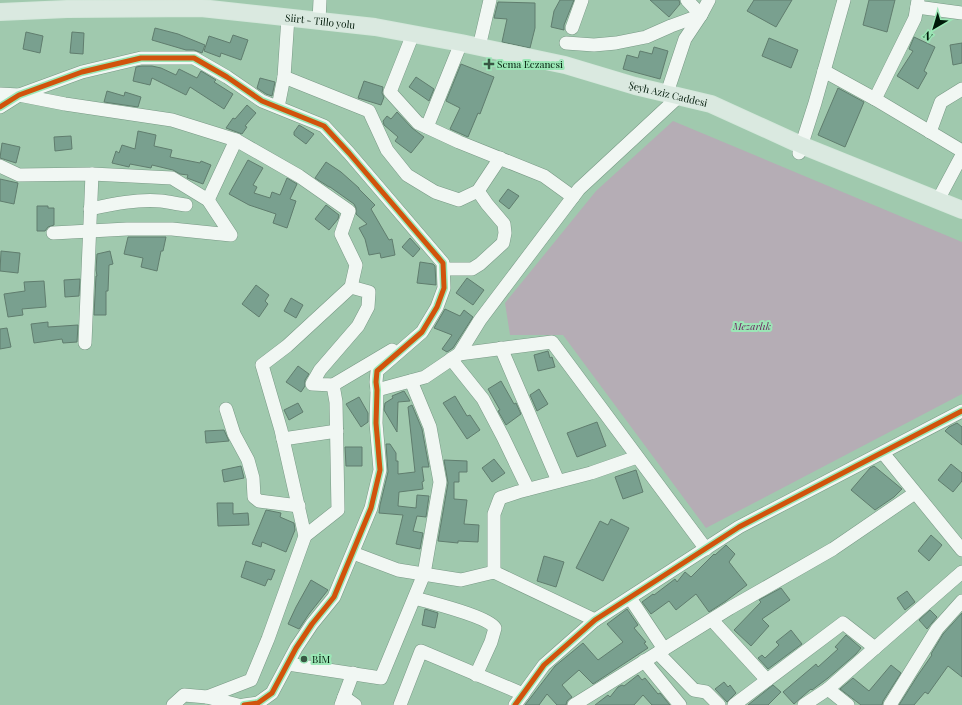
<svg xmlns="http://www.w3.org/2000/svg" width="962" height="705" viewBox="0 0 962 705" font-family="'Playfair Display',serif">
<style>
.green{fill:#b5adb5}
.building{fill:#79a08f;stroke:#607d6e}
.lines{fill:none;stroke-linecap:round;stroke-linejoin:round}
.minor-casing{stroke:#789985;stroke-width:14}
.major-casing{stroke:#d4e7db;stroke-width:18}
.minor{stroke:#f1f7f3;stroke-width:13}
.major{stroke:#dae9e0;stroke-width:16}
.cycleway-casing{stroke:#9be7b6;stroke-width:8}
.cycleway{stroke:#d1530c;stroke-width:5}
.poi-dot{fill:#385743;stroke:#9be7b6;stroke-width:1.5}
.labels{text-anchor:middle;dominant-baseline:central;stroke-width:4;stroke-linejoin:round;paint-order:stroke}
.street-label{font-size:10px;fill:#001a09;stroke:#9be7b6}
.poi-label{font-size:10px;fill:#001a09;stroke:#9be7b6;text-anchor:start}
.park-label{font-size:10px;font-style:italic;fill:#6a1f5e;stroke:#9be7b6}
</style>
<rect width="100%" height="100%" fill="#a0c9ae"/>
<!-- green -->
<path class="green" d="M673,121L962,242V394L706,528L563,335H510L505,303L596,191Z"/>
<!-- building -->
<g class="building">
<path d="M560,0H574L564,25V30L551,27L554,11Z"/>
<path d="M650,0H679L680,4L669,17Z"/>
<path d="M754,0H792L776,27L747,11Z"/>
<path d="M869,0H895L887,32L863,25Z"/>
<path d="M498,2L535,3V28L530,48L502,42L507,19L494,18Z"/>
<path d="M155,28L178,34L205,45L202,53L194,50H186L152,40Z"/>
<path d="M26,32L43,36L40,53L23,49Z"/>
<path d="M72,32L84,33L83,54L70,53Z"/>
<path d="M233,35L248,40L241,60L221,53L220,57L204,51L209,36L230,43Z"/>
<path d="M914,37L935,47L924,71L927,73L918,89L897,76L913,51L909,49Z"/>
<path d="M769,38L798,50L791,68L762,56Z"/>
<path d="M962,43V63L953,65L950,45Z"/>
<path d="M654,47L668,51L660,79L623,69L627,55L638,58L640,51L652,54Z"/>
<path d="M461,64L494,77L480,114L478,113L468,137L450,129L460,108L446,101Z"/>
<path d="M142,66H152L161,68L176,75L179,69L197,78L201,71L216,80L214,82L233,94L224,109L190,87L186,95L152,78L150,85L133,81L136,67Z"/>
<path d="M416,77L434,89L429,101L409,87Z"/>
<path d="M260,78L275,82L272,96L266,94L257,88Z"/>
<path d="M364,81L383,87L382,93L384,97L381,105L358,98Z"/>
<path d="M838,88L864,102L845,147L818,135Z"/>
<path d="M107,91L124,96L125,92L141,97L138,107L104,102Z"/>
<path d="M247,105L256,113L245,126L247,127L242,134L226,128L233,118L235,119Z"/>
<path d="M397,112L412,128L424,137L411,153L395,141L398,137L384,125L383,121L387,116L391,119Z"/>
<path d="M299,125L314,134L306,144L294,135V132Z"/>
<path d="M138,131L156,135L154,146L172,150L170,157L200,163L201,161L211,165L203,184L187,178L188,175L180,174L173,170L152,165L151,168L130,164L129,167L112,163L116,151L119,153L122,145L135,149Z"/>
<path d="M71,136L72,149L55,151L54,137Z"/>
<path d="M2,143L20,147L16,163L0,158Z"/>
<path d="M248,160L263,168L253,185L257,187L254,193L270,198L272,192L280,195L287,178L297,184L290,199L296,201L287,228L273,223L276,214L249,205L229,194Z"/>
<path d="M326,162L341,172L359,188V189L375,205L371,209L389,240L392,239L395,255L381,258L380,253L369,255L365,239L359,228L367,224L356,214V208L354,204L330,187H329L315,178Z"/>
<path d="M0,179L18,183L14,204L0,201Z"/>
<path d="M508,189L519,196L509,209L499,201Z"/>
<path d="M326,205L339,215L338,219L329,230L315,219Z"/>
<path d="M37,206H48V208H54V225L48,227L45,231H37Z"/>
<path d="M128,237H166L163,251H161L157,271L141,267L143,258L124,254Z"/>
<path d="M410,238L420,249L413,257L402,247Z"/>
<path d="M1,251L20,253L18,273L0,271Z"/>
<path d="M110,251L113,264L109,265L108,291H106V315H94L96,276H97L96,270L97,254Z"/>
<path d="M420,262L433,264L435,266L436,285L417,283Z"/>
<path d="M467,278L484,290L473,305L456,293Z"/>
<path d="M80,279L79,296L65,297L64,280Z"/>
<path d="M44,281L46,307L22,309L23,315L8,317L4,294L25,291L24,282Z"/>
<path d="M256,285L269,295L265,301L268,304L259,317L242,304Z"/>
<path d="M291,298L303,305L296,318L284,311Z"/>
<path d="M445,309L460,316L464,310L473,317L453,348L447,352L442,349L452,335L434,328Z"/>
<path d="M48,322V327L78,325L77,342L63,343L62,339L34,343L31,324Z"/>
<path d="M7,328L11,347L0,349V329Z"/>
<path d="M548,351L550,358L552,357L555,367L538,371L534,355Z"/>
<path d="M298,366L309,374L305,380V386L301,392L286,382Z"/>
<path d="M501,381L514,404L516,403L521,414L506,425L498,411L500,410L488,389Z"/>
<path d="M539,389L548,404L537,411L530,395Z"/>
<path d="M404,391L410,401L398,402L397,432L384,410L385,403L393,398L392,396Z"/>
<path d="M455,396L467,416L470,415L480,430L467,439L443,403Z"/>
<path d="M359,397L368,413V422L361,427L346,404Z"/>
<path d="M298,403L303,412L289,420L284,410Z"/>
<path d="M412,405L422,429L429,467H422L424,481L422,482L423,489L399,492L398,506L416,508L417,495L429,496L426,517L417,516L413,531L423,533L420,549L396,544L403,515L379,513L380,505L388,472L386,444H390L396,453V461H398V474L415,472L408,407Z"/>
<path d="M597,422L606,446L577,457L567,433Z"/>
<path d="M957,423L962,427V445L945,431L949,427Z"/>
<path d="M224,430L229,441L206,443L205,431Z"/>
<path d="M345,447H362V466H346Z"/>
<path d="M494,459L505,473L492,482L482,468Z"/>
<path d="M444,460L467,461V472H459V482H454V499L467,500L464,524L479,525L478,542L458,541V543L438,541L448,483Z"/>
<path d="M951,464L962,473V481L953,492L938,480Z"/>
<path d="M241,466L244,478L224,482L222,470Z"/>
<path d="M874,466L902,489L894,497L875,510L851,490L870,468Z"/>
<path d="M636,470L643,492L623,499L615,477Z"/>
<path d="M217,503H233V514L248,513L249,525L218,526Z"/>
<path d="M266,510L281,513L280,517L294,523L295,530L286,552L262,542L261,547L252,544Z"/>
<path d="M611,519L629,528L603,581L576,568L600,521L608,525Z"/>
<path d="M931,535L942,545L929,561L918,551Z"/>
<path d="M726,545L735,554L729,562L747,585L726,601L709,612L696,594L676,610L669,601L651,614L642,602L653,594L654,595L675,579L677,582L685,572L691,577L714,554L715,555Z"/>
<path d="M544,556L564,562L556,587L537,581Z"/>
<path d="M246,561L275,570L271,580L268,579L265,586L241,577Z"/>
<path d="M311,580L328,590L309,614L299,629L288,624L296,607Z"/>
<path d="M781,588L790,600L762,619L769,626L751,646L734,630L761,602L759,600Z"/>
<path d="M907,591L915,602L905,610L897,598Z"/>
<path d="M425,609L438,613L435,628L422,625Z"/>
<path d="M627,609L638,625L634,628L646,642L644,643L648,648L593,684L579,670L562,685L572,697L567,701L566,705H557L547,694L539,705H525L555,666L583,643L598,660L623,642L607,624Z"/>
<path d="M930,610L937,617L927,629L919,620Z"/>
<path d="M962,613V677L948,666L928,694L925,692L914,705H899L918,675L932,655L931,654L943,634Z"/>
<path d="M791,630L802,644L768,669L758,658L762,655L765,658L779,645L776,642Z"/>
<path d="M846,635L861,648L856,654L828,678L812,690L811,689L794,704L783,692L816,664L818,667L838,649L835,647Z"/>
<path d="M891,665L901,673L883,701L882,705H861L840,689L853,678L869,691Z"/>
<path d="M638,675L642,680L645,678L658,694L660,693L670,705H652L643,695L634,705H595L608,695L610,697L618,687L622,685L624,686Z"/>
<path d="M724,682L728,687L730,685L736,693L727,702L715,689Z"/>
<path d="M773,685L781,692L768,705H748Z"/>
</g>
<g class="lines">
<defs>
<g id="minor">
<path d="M917,7L962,13"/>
<path d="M319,21L320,0"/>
<path d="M572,28L582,0"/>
<path d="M413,34L390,92L418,123L459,142L544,176L573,197"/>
<path d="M566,43L594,45L616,43L646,37L671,26L701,15L687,0"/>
<path d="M479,47L490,0"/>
<path d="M824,71L875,99L962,151"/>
<path d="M284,77L288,17"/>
<path d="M667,93L685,39L701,15L709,0"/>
<path d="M0,94L19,95L65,104L172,120L236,140L299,176L349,211L341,234L356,265L351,287L287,346L262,365L281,430L305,536"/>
<path d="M875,99L915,18L918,0"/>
<path d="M0,107L19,95L82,72L141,58H194L227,77L262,101L324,126L349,153L443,263L444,288L437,307L422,332L377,371L376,382L377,390L376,423L380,470L371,508L334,597L312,624L296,648L272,693L258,703L244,705"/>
<path d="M278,107L284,77L369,111L387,150L407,175L435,192L459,200L478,191L500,158"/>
<path d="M427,127L461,43"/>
<path d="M930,132L941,102L962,89"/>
<path d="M799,153L815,103L844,0"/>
<path d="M0,166L19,175L92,174L172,178L208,200L231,235L172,229H127L53,233"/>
<path d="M208,200L236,140"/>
<path d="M938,200L962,155"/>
<path d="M90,209C113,204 137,199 161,201C169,202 178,204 186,205"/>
<path d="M444,269H472L480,264L503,243L505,233L504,224L487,204L478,191"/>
<path d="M351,287L369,292L368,307L358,326L320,370L312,384L333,385L392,350"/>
<path d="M85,343L92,174"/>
<path d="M501,348L558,481"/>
<path d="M459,354L552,342L706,549"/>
<path d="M451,359L483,399L503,437L528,489"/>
<path d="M377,390L425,377L459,354L480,320L579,189L675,100"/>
<path d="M226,409L234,434L248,460L253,478L254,497L259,501L299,506"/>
<path d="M283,439L337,431"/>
<path d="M883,453L962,550"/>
<path d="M353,553L398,570L461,580L494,572L595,620"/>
<path d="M494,572V514L500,498L518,492L591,473L637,457"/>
<path d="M415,598C431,603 487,616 495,628L491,642L476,675"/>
<path d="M630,598L664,649"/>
<path d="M712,620L767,680"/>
<path d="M658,653L694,690L706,692L719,705"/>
<path d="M644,661L680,705"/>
<path d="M288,664L381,678L424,574L440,482L430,427L411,381"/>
<path d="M828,689L848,705"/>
<path d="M207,697L251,680L268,639L305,536L338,510L336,402L333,385"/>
<path d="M344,697L355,705"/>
<path d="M173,705L184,695L207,697L238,705"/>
<path d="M341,705L353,673"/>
<path d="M400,705L421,651L523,694"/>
<path d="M515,705L544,665L595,620L739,527L962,411"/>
<path d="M574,705L730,608L833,549L915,493"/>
<path d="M734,705L843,623L875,648"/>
<path d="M804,705L828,689L962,572"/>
<path d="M890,705L937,629L962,601"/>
</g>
<g id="major">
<path id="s1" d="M0,12L67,9L201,8L375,27L461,43L565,65L635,86L711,104L801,145L962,210"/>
</g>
</defs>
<!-- minor casing -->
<use href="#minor" class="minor-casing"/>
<!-- major casing -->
<use href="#major" class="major-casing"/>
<!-- minor -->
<use href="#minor" class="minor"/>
<!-- major -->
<use href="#major" class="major"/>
<defs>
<g id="cycleway">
<path d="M0,107L19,95L82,72L141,58H194L227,77L262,101L324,126L349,153L443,263L444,288L437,307L422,332L377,371L376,382L377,390L376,423L380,470L371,508L334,597L312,624L296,648L272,693L258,703L244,705"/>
<path d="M515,705L544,665L595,620L739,527L962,411"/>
</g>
</defs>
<!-- cycleway casing -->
<use href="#cycleway" class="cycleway-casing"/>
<!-- cycleway -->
<use href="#cycleway" class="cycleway"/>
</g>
<!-- markers -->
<g class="poi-dot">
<path d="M487 58h4v4h4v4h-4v4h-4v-4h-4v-4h4z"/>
<circle cx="304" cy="659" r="4"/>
</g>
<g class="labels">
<!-- street labels -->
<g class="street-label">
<text stroke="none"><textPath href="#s1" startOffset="321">Siirt - Tillo yolu</textPath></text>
<text stroke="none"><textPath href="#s1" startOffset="677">Şeyh Aziz Caddesi</textPath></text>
</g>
<!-- poi labels -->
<g class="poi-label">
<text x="497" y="64">Sema Eczanesi</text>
<text x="312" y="659">BİM</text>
</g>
<!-- park labels -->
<g class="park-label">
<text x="752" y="326">Mezarlık</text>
</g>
</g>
<!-- north arrow -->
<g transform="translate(934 28) rotate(218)" stroke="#9be7b6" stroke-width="3" paint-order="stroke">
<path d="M0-3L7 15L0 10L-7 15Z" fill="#001a09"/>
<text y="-6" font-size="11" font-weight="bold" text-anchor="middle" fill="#001a09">N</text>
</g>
</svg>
